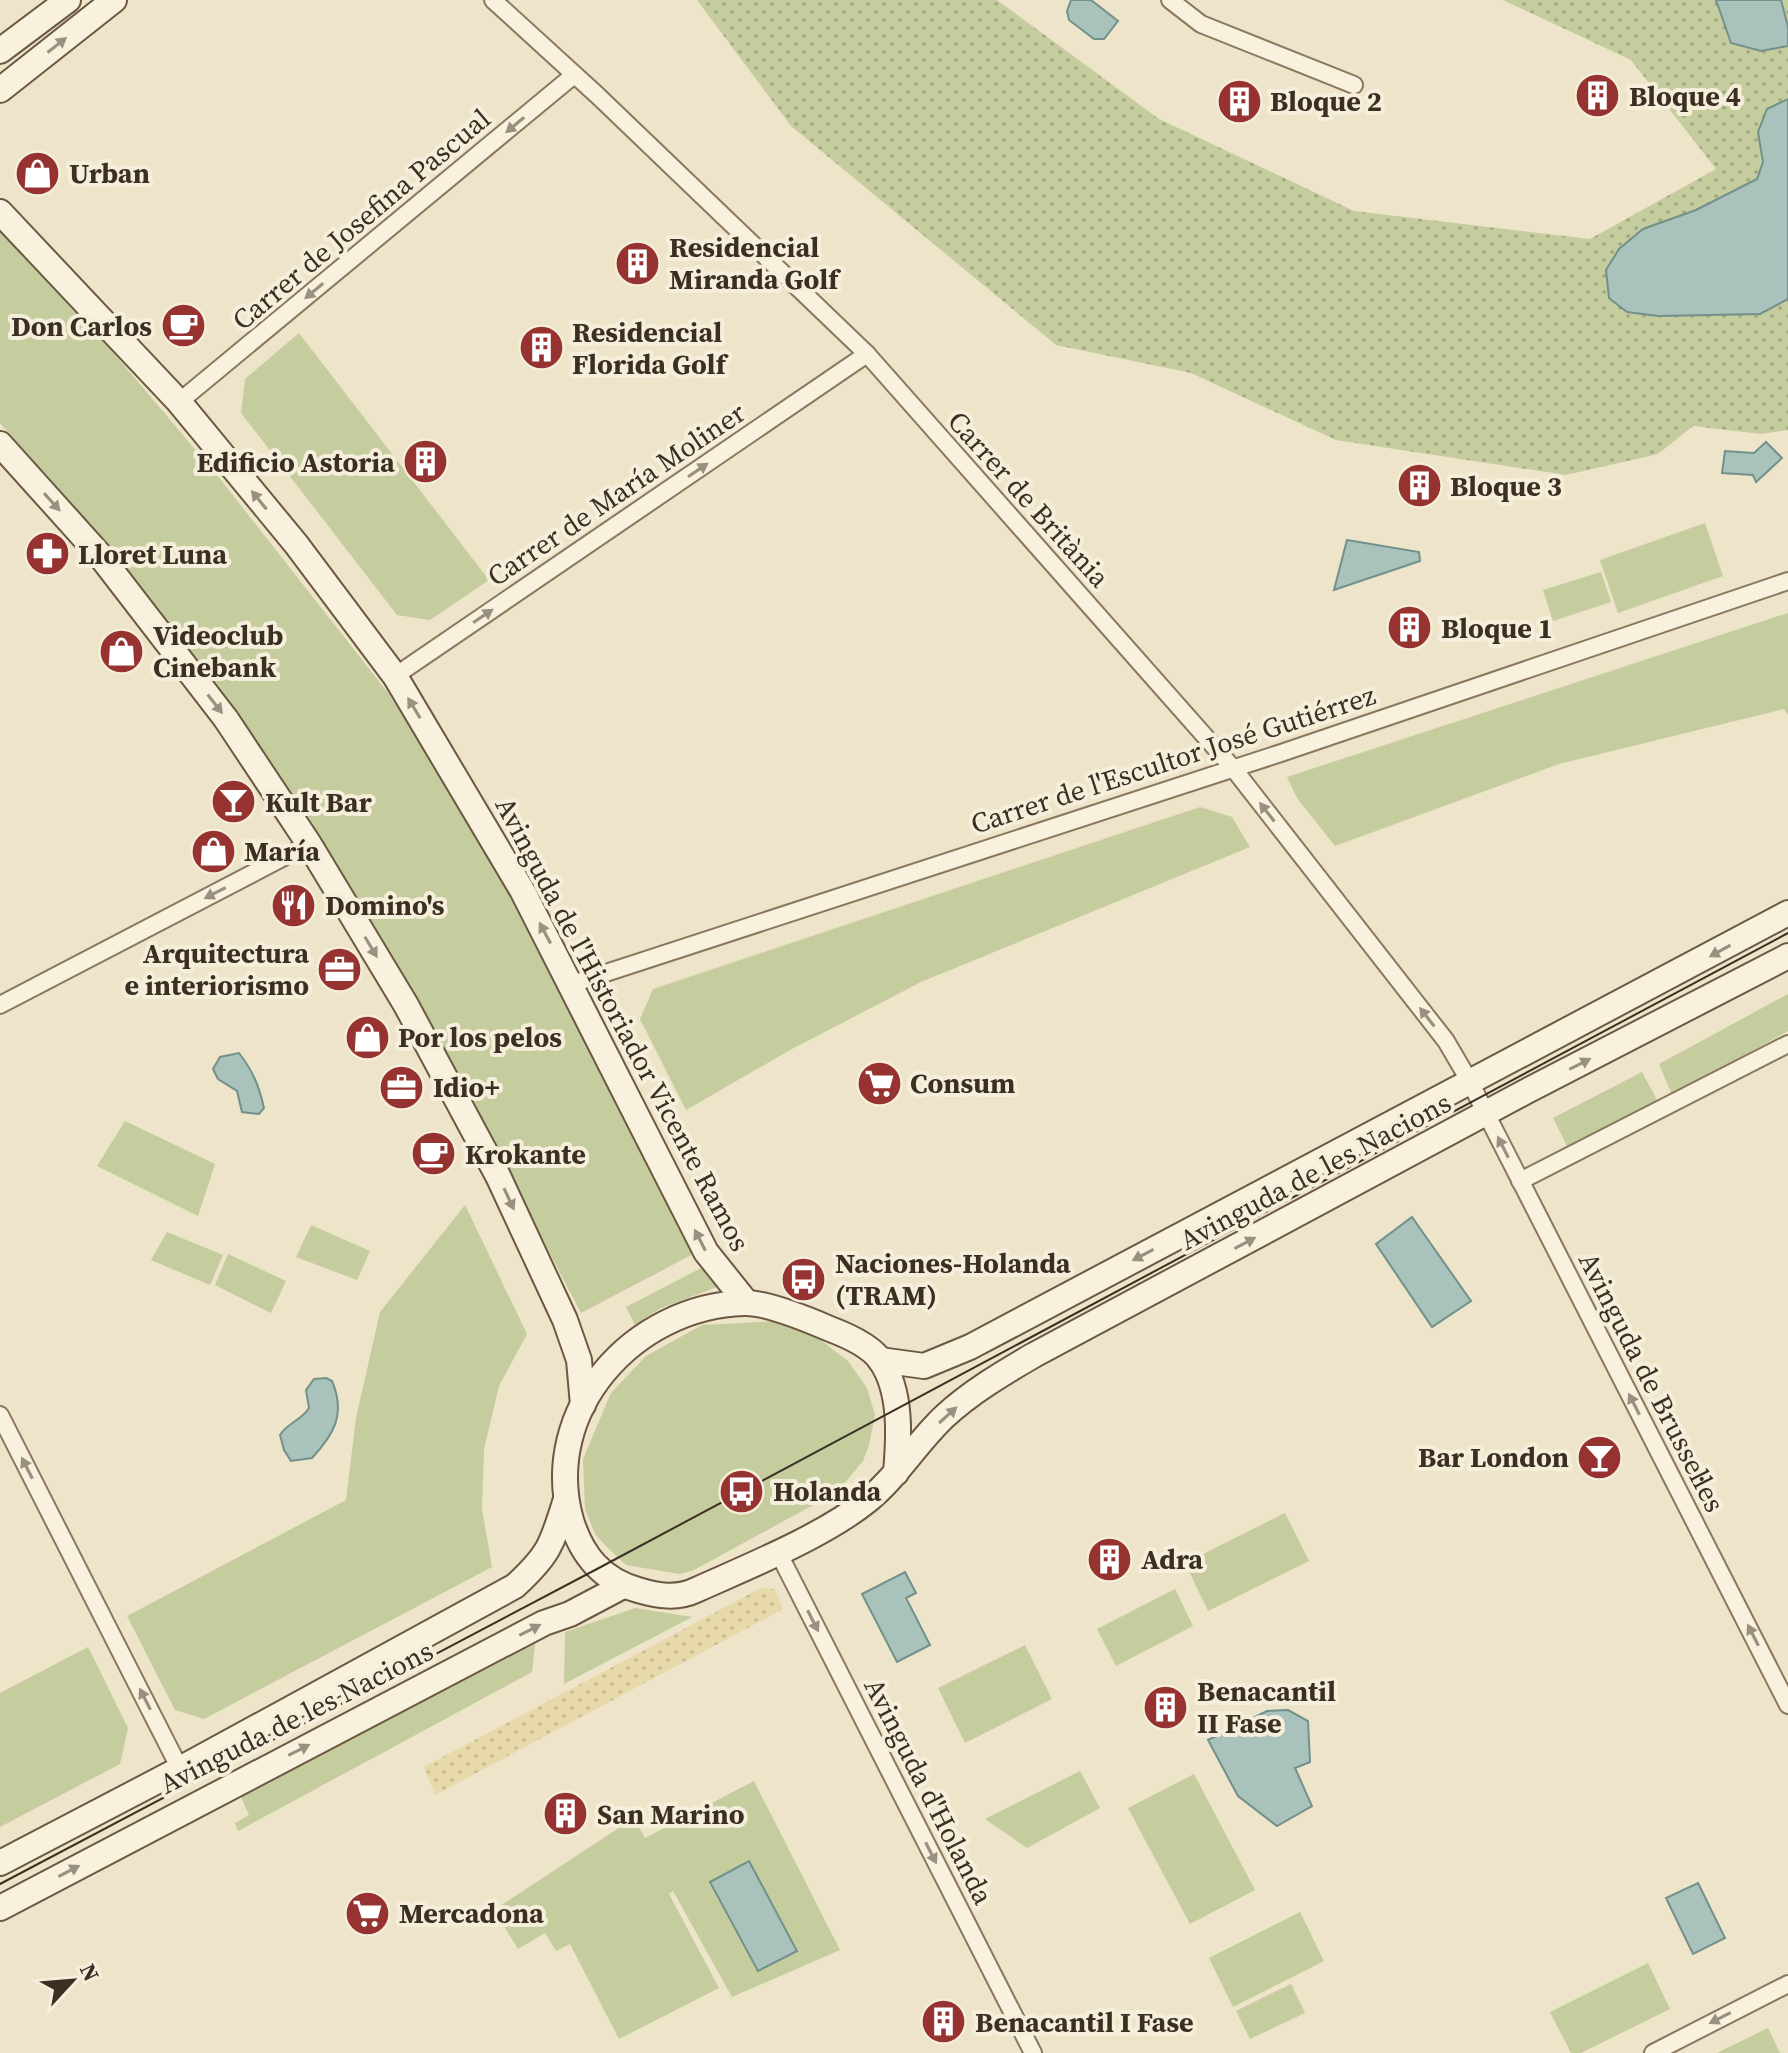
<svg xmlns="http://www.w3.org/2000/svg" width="1788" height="2053" viewBox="0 0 1788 2053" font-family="'Source Serif 4',serif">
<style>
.grass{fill:url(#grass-dots)}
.sand{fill:url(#sand-dots)}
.green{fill:#c5cc9e}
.water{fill:#aac2bc;stroke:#71918a;stroke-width:2}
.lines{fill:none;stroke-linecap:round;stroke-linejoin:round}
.street-casing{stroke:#8a775f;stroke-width:20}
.secondary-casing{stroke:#6c5842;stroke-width:28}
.street{stroke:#f8f1dd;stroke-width:16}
.secondary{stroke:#f8f1dd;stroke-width:24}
.tram{stroke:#3b2f22;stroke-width:2}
.oneway{fill:#9a9080}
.labels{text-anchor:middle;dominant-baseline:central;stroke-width:8;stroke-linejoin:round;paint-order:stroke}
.poi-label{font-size:28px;font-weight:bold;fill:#3b2f22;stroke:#f5eeda;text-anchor:start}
.street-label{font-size:28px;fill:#3b2f22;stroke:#f5eeda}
</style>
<defs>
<pattern id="grass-dots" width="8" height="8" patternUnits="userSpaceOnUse" patternTransform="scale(2)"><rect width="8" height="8" fill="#c5cc9e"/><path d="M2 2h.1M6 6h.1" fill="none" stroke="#a1a680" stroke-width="1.8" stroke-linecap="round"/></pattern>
<pattern id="sand-dots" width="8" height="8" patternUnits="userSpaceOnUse" patternTransform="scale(2)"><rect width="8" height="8" fill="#e7d9a9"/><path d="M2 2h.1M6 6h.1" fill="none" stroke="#c7bb91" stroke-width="1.8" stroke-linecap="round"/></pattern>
</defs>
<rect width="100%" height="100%" fill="#ede4ca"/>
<!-- grass -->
<path class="grass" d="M697,0H997L1159,119L1354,211L1590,239L1716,169L1631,60L1503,0H1788V430L1761,434L1693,426L1658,454L1566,475L1336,440L1191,373L1056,345L791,126Z"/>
<!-- sand -->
<path class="sand" d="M761,1588L775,1589L783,1609L435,1795L424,1767Z"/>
<!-- green -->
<g class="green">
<path d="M2,230L106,344L221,480L388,693L506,880L699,1251L581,1313L457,1076L295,803L243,721L102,538L0,423V232Z"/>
<path d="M299,333L489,580L430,620L397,615L241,413L245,379Z"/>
<path d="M1705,523L1723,576L1618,613L1600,560Z"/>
<path d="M1601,572L1611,602L1553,621L1543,590Z"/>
<path d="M1788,613V715L1784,709L1559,764L1335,846L1297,798L1287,777Z"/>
<path d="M1200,807L1232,817L1250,847L921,982L790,1050L686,1110L640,1019L653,989Z"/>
<path d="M1788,994V1031L1672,1095L1659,1064Z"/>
<path d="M1642,1072L1658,1102L1568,1148L1553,1118Z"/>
<path d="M125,1121L215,1164L198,1216L97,1166Z"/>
<path d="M465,1205L527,1334L499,1386L484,1449L482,1509L492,1567L204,1719L175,1710L127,1616L346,1500L356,1418L380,1312Z"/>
<path d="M311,1225L370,1251L357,1280L296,1257Z"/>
<path d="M167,1232L223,1255L210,1285L151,1260Z"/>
<path d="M228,1254L286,1281L271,1313L215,1285Z"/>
<path d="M707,1265L717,1287L659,1309L635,1325L626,1307Z"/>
<path d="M778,1321L818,1338L848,1361L867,1388L875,1415L869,1445L863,1461L837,1492L694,1570L679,1574L626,1565L607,1547L595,1534L585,1509L583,1459L611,1393L646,1356L702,1325Z"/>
<path d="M1285,1513L1309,1561L1208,1611L1185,1563Z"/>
<path d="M1175,1589L1193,1626L1116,1666L1097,1629Z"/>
<path d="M635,1608L692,1617L564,1684L565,1632Z"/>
<path d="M535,1644L532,1672L238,1831L235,1823L249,1815L240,1795Z"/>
<path d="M1025,1645L1052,1699L965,1743L938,1688Z"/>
<path d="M88,1647L128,1728L120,1764L0,1827V1693Z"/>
<path d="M1080,1771L1100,1808L1027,1848L985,1819Z"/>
<path d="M1194,1774L1255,1890L1190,1924L1128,1808Z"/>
<path d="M754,1781L840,1950L732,1997L673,1891L669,1894L719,1988L619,2039L570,1944L556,1951L545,1933L518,1949L494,1910L634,1818L645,1838Z"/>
<path d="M1300,1912L1324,1961L1233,2007L1209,1958Z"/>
<path d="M1648,1963L1670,2009L1581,2053H1571L1550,2012Z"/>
<path d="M1291,1984L1305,2013L1250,2039L1236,2011Z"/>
<path d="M1768,2028L1780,2053H1717Z"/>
</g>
<!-- water -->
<g class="water">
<path d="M1071,0H1091L1118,21L1104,39H1094L1069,20L1067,11Z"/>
<path d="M1716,0H1781L1788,27V46L1761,51L1731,43Z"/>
<path d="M1788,99V299L1760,314L1658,316L1627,312L1609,298L1606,270L1619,249L1643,229L1696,210L1757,179L1763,162L1758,132L1767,109Z"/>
<path d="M1766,442L1782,458L1756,482L1753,475L1722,473L1725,451L1754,453Z"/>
<path d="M1347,540L1419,552L1420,561L1334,590Z"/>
<path d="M239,1053C253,1071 259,1086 264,1108L259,1114L242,1112L237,1091L218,1079L213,1069L220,1057Z"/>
<path d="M1412,1217L1471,1301L1432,1327L1376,1244Z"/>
<path d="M326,1378L332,1381C346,1414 334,1434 312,1458L291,1461L284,1450L280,1435C287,1423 302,1420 309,1408L306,1390L314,1379Z"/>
<path d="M905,1572L916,1593L906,1598L930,1645L897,1662L862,1594Z"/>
<path d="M1288,1710L1308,1721L1310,1762L1295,1768L1312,1806L1277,1826L1238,1796L1208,1740L1267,1711Z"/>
<path d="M749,1861L797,1951L758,1971L710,1882Z"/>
<path d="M1698,1883L1725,1938L1693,1954L1666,1898Z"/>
</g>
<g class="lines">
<defs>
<g id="street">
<path d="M493,0L597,95L867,354L1233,768L1446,1041L1470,1082L1788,1705"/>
<path d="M1170,0L1201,24L1354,85"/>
<path d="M179,402L574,75"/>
<path d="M395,676L867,354"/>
<path d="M572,984L1281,753L1788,581"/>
<path d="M0,1005L309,844"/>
<path d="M1520,1181L1788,1044"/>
<path d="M0,1415L180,1769"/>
<path d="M778,1552L1033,2053"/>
<path d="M1653,2053L1788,1984"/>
</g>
<g id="secondary">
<path d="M0,51L68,0"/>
<path d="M0,90L114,0"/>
<path d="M0,212L179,402L296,544L395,676L522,890L706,1252L746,1302"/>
<path d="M0,444L98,553L226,719L309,844L406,1005L498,1176L565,1320L579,1360L583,1405"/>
<path d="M880,1360L924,1366L970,1347L1788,913"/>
<path d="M896,1473C899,1438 902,1392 881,1361C871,1346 846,1335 830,1329C809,1320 766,1302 744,1303C634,1306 540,1410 571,1520C582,1556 602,1580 638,1590C658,1596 677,1599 696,1590C749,1566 822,1537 867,1501C897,1477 917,1442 945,1416C971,1392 1003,1373 1034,1355L1525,1092L1788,956"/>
<path d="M0,1863L180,1769L515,1586C550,1554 552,1544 566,1499"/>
<path d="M0,1908L544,1623L570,1614L623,1586"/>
</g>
</defs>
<!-- street casing -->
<use href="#street" class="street-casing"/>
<!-- secondary casing -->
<use href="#secondary" class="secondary-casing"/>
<!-- street -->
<use href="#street" class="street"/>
<!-- secondary -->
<use href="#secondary" class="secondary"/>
<!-- tram -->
<path class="tram" d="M0,1884L597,1569L1788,933"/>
</g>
<!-- one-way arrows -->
<defs><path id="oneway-solid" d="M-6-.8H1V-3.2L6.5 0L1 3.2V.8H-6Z" transform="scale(2)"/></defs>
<g class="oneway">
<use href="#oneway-solid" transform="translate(57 45) rotate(-38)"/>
<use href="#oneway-solid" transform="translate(515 125) rotate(140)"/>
<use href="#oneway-solid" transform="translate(314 291) rotate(140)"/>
<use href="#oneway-solid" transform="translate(698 470) rotate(-34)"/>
<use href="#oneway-solid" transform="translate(259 500) rotate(-129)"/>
<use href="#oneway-solid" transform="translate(52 502) rotate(48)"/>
<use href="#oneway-solid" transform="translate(483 616) rotate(-34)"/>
<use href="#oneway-solid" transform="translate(215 704) rotate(52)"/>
<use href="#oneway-solid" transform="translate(414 708) rotate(-121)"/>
<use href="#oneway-solid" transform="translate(1267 812) rotate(-128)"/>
<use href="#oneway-solid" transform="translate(215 893) rotate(153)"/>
<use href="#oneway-solid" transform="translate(545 933) rotate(-118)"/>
<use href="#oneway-solid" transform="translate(371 947) rotate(59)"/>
<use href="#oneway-solid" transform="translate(1720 951) rotate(151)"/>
<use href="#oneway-solid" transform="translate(1427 1017) rotate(-128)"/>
<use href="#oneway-solid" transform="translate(1580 1064) rotate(-27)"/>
<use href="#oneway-solid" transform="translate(1503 1147) rotate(-117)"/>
<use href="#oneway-solid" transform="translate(509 1199) rotate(65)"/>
<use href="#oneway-solid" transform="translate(700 1240) rotate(-117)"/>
<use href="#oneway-solid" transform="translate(1245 1243) rotate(-28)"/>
<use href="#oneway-solid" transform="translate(1143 1255) rotate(152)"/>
<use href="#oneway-solid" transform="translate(1634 1404) rotate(-117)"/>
<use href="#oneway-solid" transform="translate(948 1415) rotate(-42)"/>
<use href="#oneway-solid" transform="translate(27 1468) rotate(-117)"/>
<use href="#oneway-solid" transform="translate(813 1621) rotate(63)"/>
<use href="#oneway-solid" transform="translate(530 1630) rotate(-27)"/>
<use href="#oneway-solid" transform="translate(1753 1635) rotate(-117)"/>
<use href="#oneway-solid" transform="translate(145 1699) rotate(-117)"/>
<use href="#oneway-solid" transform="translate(299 1750) rotate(-27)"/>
<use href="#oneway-solid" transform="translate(931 1853) rotate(63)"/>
<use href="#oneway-solid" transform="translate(69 1871) rotate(-28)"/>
<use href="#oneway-solid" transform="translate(1720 2018) rotate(153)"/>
</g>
<!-- icons -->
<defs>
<symbol id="building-disc" viewBox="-11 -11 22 22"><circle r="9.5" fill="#963331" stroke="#f5eeda"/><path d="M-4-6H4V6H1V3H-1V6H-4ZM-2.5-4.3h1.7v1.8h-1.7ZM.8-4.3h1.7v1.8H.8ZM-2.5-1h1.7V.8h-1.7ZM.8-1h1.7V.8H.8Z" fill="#fff"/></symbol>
<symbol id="shop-disc" viewBox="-11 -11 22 22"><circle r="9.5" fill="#963331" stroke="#f5eeda"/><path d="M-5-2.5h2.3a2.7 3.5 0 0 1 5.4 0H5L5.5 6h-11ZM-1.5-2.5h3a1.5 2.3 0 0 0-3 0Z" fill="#fff"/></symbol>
<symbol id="cafe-disc" viewBox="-11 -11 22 22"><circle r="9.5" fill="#963331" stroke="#f5eeda"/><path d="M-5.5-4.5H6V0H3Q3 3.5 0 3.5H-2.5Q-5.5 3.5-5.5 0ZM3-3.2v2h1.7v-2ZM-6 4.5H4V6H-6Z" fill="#fff"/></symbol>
<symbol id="pharmacy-disc" viewBox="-11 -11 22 22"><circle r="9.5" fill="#963331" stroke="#f5eeda"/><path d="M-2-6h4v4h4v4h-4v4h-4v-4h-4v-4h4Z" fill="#fff"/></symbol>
<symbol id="bar-disc" viewBox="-11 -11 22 22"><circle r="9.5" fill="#963331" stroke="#f5eeda"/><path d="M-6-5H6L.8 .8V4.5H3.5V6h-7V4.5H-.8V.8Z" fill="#fff"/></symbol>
<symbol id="restaurant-disc" viewBox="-11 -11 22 22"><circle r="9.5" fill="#963331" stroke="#f5eeda"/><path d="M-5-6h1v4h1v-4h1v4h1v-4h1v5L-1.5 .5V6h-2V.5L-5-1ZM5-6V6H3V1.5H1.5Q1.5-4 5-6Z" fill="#fff"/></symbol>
<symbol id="office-disc" viewBox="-11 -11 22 22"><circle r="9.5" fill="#963331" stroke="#f5eeda"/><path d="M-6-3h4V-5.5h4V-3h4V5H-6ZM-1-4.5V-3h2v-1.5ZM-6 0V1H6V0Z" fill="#fff"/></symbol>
<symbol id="supermarket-disc" viewBox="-11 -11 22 22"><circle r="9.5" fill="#963331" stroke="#f5eeda"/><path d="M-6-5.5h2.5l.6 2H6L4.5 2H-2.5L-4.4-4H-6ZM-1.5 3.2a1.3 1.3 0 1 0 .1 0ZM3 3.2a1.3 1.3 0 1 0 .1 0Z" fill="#fff"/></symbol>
<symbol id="bus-disc" viewBox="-11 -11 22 22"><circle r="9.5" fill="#963331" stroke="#f5eeda"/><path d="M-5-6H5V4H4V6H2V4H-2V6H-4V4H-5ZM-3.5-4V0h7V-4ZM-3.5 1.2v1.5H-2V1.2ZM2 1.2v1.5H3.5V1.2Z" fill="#fff"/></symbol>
</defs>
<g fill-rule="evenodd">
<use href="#building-disc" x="1572" y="70" width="51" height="51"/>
<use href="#building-disc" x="1214" y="76" width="51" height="51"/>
<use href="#shop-disc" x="12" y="148" width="51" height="51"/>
<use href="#building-disc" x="612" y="238" width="51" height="51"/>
<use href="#cafe-disc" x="158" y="300" width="51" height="51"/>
<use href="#building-disc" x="516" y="322" width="51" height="51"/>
<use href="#building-disc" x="400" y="436" width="51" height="51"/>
<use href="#building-disc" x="1394" y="460" width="51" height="51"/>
<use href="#pharmacy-disc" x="22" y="528" width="51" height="51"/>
<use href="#building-disc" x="1384" y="602" width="51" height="51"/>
<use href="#shop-disc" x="96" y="626" width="51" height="51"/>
<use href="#bar-disc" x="208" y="776" width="51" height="51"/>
<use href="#shop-disc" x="188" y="826" width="51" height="51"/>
<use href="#restaurant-disc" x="268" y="880" width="51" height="51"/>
<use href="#office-disc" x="314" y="944" width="51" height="51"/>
<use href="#shop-disc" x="342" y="1012" width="51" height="51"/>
<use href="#supermarket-disc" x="854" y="1058" width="51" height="51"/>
<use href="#office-disc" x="376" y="1062" width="51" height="51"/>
<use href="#cafe-disc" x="408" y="1128" width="51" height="51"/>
<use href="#bus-disc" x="778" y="1254" width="51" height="51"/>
<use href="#bar-disc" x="1574" y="1432" width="51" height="51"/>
<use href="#bus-disc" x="716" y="1466" width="51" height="51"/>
<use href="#building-disc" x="1084" y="1534" width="51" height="51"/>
<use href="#building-disc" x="1140" y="1682" width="51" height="51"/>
<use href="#building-disc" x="540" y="1788" width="51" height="51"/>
<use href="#supermarket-disc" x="342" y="1888" width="51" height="51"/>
<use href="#building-disc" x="918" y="1996" width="51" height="51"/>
</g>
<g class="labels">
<!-- poi labels -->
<g class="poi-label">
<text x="1629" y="96">Bloque 4</text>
<text x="1270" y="101">Bloque 2</text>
<text x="69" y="173">Urban</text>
<text x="669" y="247">Residencial<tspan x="669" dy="32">Miranda Golf</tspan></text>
<text x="152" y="326" text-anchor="end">Don Carlos</text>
<text x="572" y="332">Residencial<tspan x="572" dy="32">Florida Golf</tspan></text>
<text x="395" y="462" text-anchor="end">Edificio Astoria</text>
<text x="1450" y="486">Bloque 3</text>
<text x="78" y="554">Lloret Luna</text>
<text x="1441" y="628">Bloque 1</text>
<text x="153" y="635">Videoclub<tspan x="153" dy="32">Cinebank</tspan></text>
<text x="265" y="802">Kult Bar</text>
<text x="244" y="851">María</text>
<text x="325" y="905">Domino's</text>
<text x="309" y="953" text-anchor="end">Arquitectura<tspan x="309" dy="32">e interiorismo</tspan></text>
<text x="398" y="1037">Por los pelos</text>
<text x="910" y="1083">Consum</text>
<text x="433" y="1087">Idio+</text>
<text x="465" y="1154">Krokante</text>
<text x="835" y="1263">Naciones-Holanda<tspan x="835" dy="32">(TRAM)</tspan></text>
<text x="1569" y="1457" text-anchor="end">Bar London</text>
<text x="773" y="1491">Holanda</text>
<text x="1141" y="1559">Adra</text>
<text x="1197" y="1691">Benacantil<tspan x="1197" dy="32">II Fase</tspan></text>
<text x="597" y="1814">San Marino</text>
<text x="399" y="1913">Mercadona</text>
<text x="975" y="2022">Benacantil I Fase</text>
</g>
<!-- street labels -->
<g class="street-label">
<text transform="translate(361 219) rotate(-40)">Carrer de Josefina Pascual</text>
<text transform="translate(616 494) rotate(-34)">Carrer de María Moliner</text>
<text transform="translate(1029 499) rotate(48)">Carrer de Britània</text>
<text transform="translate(1173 759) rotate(-18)">Carrer de l'Escultor José Gutiérrez</text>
<text transform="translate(623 1024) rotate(62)">Avinguda de l'Historiador Vicente Ramos</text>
<text transform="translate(1315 1171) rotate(-28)">Avinguda de les Nacions</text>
<text transform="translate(1652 1382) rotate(63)">Avinguda de Brussel·les</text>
<text transform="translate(296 1717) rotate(-27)">Avinguda de les Nacions</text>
<text transform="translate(929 1791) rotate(63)">Avinguda d'Holanda</text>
</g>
</g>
<!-- north arrow -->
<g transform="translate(72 1981) rotate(64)" stroke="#f5eeda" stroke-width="6" paint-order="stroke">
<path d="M0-6L14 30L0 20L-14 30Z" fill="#3b2f22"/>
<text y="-12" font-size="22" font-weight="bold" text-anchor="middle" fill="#3b2f22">N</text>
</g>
</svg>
